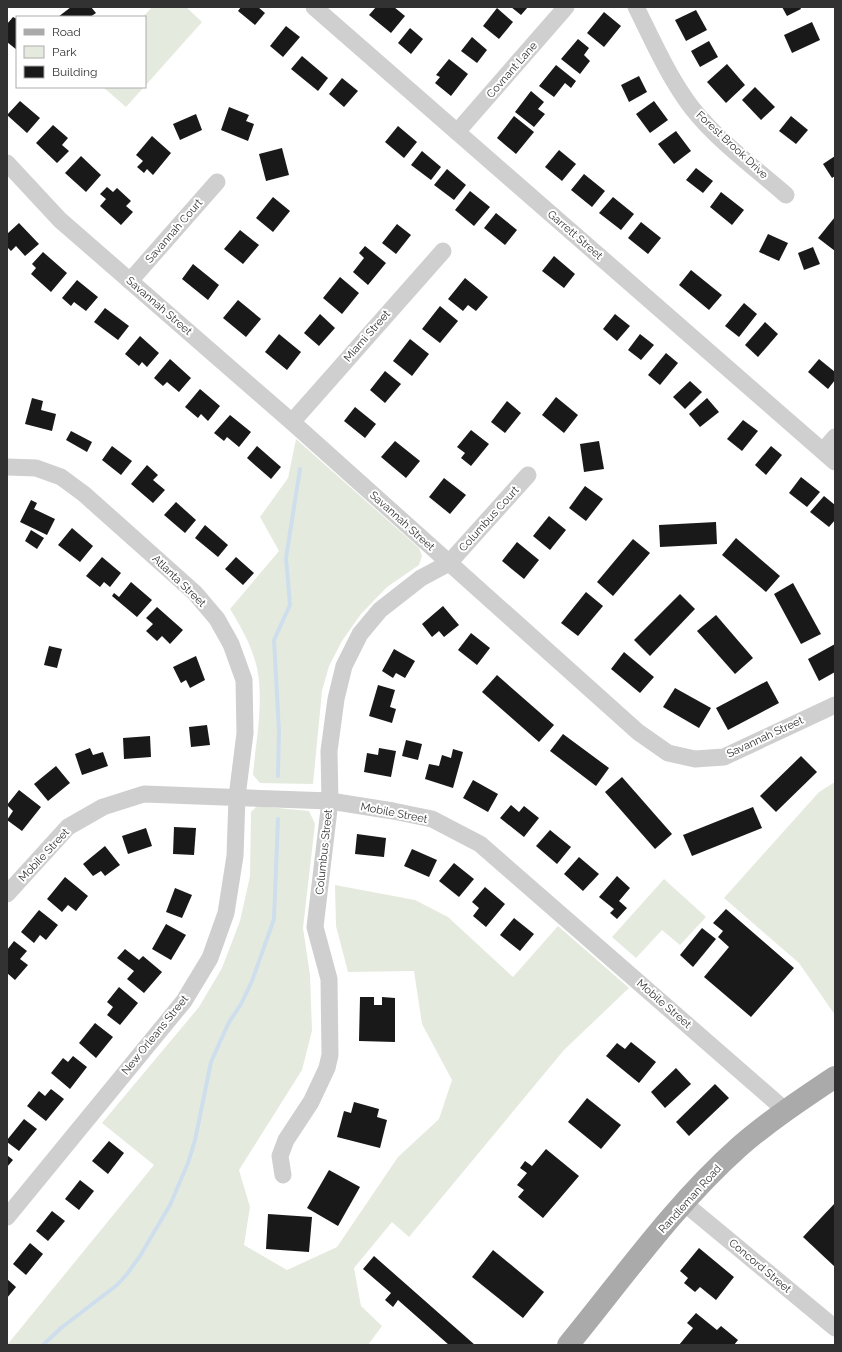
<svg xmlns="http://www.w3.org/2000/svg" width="842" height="1352" viewBox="0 0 842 1352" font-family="Raleway,sans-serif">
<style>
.green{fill:#e4ebde}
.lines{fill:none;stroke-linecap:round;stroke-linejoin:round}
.stream{stroke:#cedeed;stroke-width:4}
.building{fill:#191919}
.minor{stroke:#cfcfcf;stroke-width:17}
.major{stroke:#aaa;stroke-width:22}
.labels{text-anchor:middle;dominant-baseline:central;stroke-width:4;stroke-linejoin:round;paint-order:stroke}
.street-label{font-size:11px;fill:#323232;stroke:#fff}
</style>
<rect width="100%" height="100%" fill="#fff"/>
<!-- green -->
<g class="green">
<path d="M152,7H186L202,22L145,86V17H143Z"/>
<path d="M103,87H144L126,107Z"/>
<path d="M296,439L419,548L422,556L419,565L387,587L361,614L342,641L329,666L322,691L313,784L260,783L253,775C256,740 264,702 257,668C252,646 241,627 230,609L279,551L260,517L288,478Z"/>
<path d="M835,782V1015L799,963L724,898L819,792Z"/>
<path d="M257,806L309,811L315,824L303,928L310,975L312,1031L302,1070L239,1170L250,1207L244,1245L287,1270L337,1247L398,1157L439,1119L452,1080L422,1024L414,971L348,972L336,926L335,885L415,900L448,917L513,977L558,926L629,988L564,1050L409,1237L392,1222L354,1268L361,1306L382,1326L368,1345H7L154,1165L102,1123L199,1007L222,968L240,921L250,876L251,812Z"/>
<path d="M664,879L706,917L680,945L662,930L636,958L612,937Z"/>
</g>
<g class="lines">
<!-- stream -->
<g class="stream">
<path d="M278,776L279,731L274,640L290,605L286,558L300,469"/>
<path d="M43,1345L61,1328L117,1285L127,1274L140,1256L170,1205L188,1163L195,1140L211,1062L228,1024L241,1004L252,981L274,919L278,819"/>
</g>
</g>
<!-- building -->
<g class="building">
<path d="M71,7H91L96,13L90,17H58Z"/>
<path d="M241,7H258L265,13L255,25L238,11Z"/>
<path d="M376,7H394L405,16L391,33L369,15Z"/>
<path d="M511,7H528L521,15Z"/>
<path d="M782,7H800L801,9L787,16Z"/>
<path d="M497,8L513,22L499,39L483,26Z"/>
<path d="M696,10L707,30L686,41L675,20Z"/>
<path d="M604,12L621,26L604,47L587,33Z"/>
<path d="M13,17L17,19V50L7,42V24Z"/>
<path d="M812,22L820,40L792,53L784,35Z"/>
<path d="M286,26L300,37L283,57L270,46Z"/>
<path d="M410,28L423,39L411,54L398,43Z"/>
<path d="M472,37L487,50L477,63L461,51Z"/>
<path d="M578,39L589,48L584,55L590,61L580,74L561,59Z"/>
<path d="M709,41L718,57L700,67L691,51Z"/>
<path d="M302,56L328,78L318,91L291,69Z"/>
<path d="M449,59L468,74L451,96L435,83L440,77L436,75Z"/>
<path d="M727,64L745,85L726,103L707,82Z"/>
<path d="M556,65L576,81L571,88L565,83L554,97L539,86Z"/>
<path d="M639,76L647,92L629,102L621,85Z"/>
<path d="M342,78L358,91L344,107L329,94Z"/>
<path d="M755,87L775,107L761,120L742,100Z"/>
<path d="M531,91L544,102L538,109L545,114L534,127L515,112Z"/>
<path d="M20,101L40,118L27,133L7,115Z"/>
<path d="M654,101L668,120L650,133L636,114Z"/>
<path d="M229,107L249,115L246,121L254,124L248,141L221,130Z"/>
<path d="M196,114L202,130L180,140L173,124Z"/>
<path d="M514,116L534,132L516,154L497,138Z"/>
<path d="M791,116L808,130L796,144L779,131Z"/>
<path d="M53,125L68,138L62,145L69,151L57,163L36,143Z"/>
<path d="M398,126L417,142L404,158L385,142Z"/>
<path d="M676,131L691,151L674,164L658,144Z"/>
<path d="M152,136L171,153L153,175L147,169L144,173L137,167L143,161L136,155Z"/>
<path d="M282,148L289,175L266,181L259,154Z"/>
<path d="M559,150L576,164L562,181L545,167Z"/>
<path d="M422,151L441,167L431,180L411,165Z"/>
<path d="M81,156L101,175L86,192L65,173Z"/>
<path d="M835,156V176L832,178L823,164Z"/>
<path d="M696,168L713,181L703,193L686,180Z"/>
<path d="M447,169L466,185L454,200L434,185Z"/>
<path d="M584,174L605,191L592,207L571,190Z"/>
<path d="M107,187L113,192L117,188L131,201L126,206L133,212L121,225L100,206L106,199L100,194Z"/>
<path d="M470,191L490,207L474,226L455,210Z"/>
<path d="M721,192L744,210L732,225L710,207Z"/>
<path d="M273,197L290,211L273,232L256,218Z"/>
<path d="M613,197L634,214L621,230L599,213Z"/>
<path d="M496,213L517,230L505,245L484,228Z"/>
<path d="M835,217V251L818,238Z"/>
<path d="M641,222L661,238L648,254L628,238Z"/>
<path d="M19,223L39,244L25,256L16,246L11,251L7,247V234Z"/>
<path d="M397,224L411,235L396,254L382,243Z"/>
<path d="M240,230L259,245L243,264L224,249Z"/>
<path d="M768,234L788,243L779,261L759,252Z"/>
<path d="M365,246L386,263L368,285L353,272L364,258L359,253Z"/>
<path d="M813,247L820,264L804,270L798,253Z"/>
<path d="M43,252L67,273L51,292L31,274L36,268L32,264Z"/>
<path d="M554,256L575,274L564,288L542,271Z"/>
<path d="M193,264L219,285L208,300L182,279Z"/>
<path d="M691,270L722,295L709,310L679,285Z"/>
<path d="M340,277L359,293L342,314L323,298Z"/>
<path d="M465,278L488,297L476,311L468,305L463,311L448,299Z"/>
<path d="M77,280L98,297L86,311L74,302L71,306L62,298Z"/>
<path d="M238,300L261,319L246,337L223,318Z"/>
<path d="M744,303L757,314L739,337L725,326Z"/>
<path d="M440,306L458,321L440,343L422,329Z"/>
<path d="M105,308L129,326L118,340L94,322Z"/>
<path d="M320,314L335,328L319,346L304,333Z"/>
<path d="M615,314L630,326L617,341L603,329Z"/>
<path d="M765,322L778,334L758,357L745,345Z"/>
<path d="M279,334L301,352L287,370L265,352Z"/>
<path d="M640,334L654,345L641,360L628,350Z"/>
<path d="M140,336L159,353L147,367L142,362L139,366L125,354Z"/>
<path d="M410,339L429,354L412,376L393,361Z"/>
<path d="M666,353L678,363L660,385L648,375Z"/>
<path d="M170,359L191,378L179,392L167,382L163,386L154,378Z"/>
<path d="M819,359L835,372V380L828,389L808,372Z"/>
<path d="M385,371L401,384L385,403L370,390Z"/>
<path d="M690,381L702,392L685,409L673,397Z"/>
<path d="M200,389L220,406L208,421L201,414L198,418L185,407Z"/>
<path d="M556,397L578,415L564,433L542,415Z"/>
<path d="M32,398L43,401L41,410L56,414L52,431L25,424Z"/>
<path d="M707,398L719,412L700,427L689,414Z"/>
<path d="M507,401L521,413L505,433L491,422Z"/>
<path d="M355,407L376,424L365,438L344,421Z"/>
<path d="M230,415L251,432L239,447L227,437L224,441L214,433Z"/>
<path d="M743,420L758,431L742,451L727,439Z"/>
<path d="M471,430L489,444L471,466L461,458L465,453L457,447Z"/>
<path d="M71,431L92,442L87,452L66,440Z"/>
<path d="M395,441L420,461L406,478L381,457Z"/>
<path d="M599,441L604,469L584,472L580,444Z"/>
<path d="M112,446L132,461L121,475L102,460Z"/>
<path d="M257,446L281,467L271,479L247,458Z"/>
<path d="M771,446L782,455L766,475L755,465Z"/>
<path d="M147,465L158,475L153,480L165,490L153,503L131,484Z"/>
<path d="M801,477L820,492L807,507L789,493Z"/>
<path d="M444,478L466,495L450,514L429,497Z"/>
<path d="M585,486L603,499L586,521L569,508Z"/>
<path d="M824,496L835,505V520L829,527L810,512Z"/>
<path d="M31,500L37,503L34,509L55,519L47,535L20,522Z"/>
<path d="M176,502L196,520L185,533L164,515Z"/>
<path d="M549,516L566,530L550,550L533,536Z"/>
<path d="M716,522L717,544L660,547L659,525Z"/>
<path d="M205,525L228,545L218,557L195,538Z"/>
<path d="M72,528L93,546L80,562L58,545Z"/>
<path d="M31,530L44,538L37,549L25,541Z"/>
<path d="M736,538L780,576L766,592L722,555Z"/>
<path d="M633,539L650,553L613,596L597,582Z"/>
<path d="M517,542L539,560L524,579L502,561Z"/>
<path d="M102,557L121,573L110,587L104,582L100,587L86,576Z"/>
<path d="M236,557L254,573L243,585L225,569Z"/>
<path d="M131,582L152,600L137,617L112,596L114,593L119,597Z"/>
<path d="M793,583L821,634L801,644L774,594Z"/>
<path d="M586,592L603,606L578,636L561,623Z"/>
<path d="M680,594L695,609L650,656L634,640Z"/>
<path d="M443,606L459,625L444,637L439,631L432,637L422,624Z"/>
<path d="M157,607L183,630L170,644L162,636L157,641L146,631L153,624L146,618Z"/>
<path d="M716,615L753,658L735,674L697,631Z"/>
<path d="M471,633L490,648L477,665L458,650Z"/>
<path d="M835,644V672L819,681L808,659Z"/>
<path d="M49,646L62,649L57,668L44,665Z"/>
<path d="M394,649L415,661L405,678L396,673L393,678L382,671Z"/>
<path d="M624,652L654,677L640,693L611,669Z"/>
<path d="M196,656L205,680L190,688L186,680L181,683L173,667Z"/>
<path d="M497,675L554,725L539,742L482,692Z"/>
<path d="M767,681L779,703L728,730L716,708Z"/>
<path d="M378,685L395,690L390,707L396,709L392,723L369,716Z"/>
<path d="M675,688L711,708L699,728L663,707Z"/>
<path d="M207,725L210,745L191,747L189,727Z"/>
<path d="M563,734L609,768L596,786L550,751Z"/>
<path d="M150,736L151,757L124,759L123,738Z"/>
<path d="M406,740L422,744L418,760L402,756Z"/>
<path d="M90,748L93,755L103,752L108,766L82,775L75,754Z"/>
<path d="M379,748L396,751L391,777L364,772L367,753L378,755Z"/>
<path d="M453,749L463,752L453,788L425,779L429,764L439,766L442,755L451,758Z"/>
<path d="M801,756L817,772L776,812L760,796Z"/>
<path d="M56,766L70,783L48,801L34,784Z"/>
<path d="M622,777L672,834L655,849L605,792Z"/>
<path d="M473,780L498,794L488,812L463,798Z"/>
<path d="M19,790L41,807L22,831L7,820L13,811L7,805Z"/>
<path d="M511,805L519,812L524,806L539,818L524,837L500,818Z"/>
<path d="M753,807L762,828L692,856L683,835Z"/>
<path d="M174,827L196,828L194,855L173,854Z"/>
<path d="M146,828L152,846L128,854L122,836Z"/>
<path d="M550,830L571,847L557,864L536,846Z"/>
<path d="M357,834L386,838L384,857L355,854Z"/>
<path d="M105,846L120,865L105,876L101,871L93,876L83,864Z"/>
<path d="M412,849L437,860L429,877L404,866Z"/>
<path d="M579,857L599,874L583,891L564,874Z"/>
<path d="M454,863L474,879L459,897L439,881Z"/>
<path d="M617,876L630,888L619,901L627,908L617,919L610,913L614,909L599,897Z"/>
<path d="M65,877L88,896L76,911L68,905L62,912L47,899Z"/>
<path d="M485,887L505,904L486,927L473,916L479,908L472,902Z"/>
<path d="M175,888L192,895L182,918L166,912Z"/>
<path d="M726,909L794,968L751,1017L704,977L729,947L718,937L723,931L713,923Z"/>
<path d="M39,910L58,925L46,940L40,935L34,943L21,932Z"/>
<path d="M514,918L534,934L520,951L500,935Z"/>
<path d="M166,924L186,935L171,960L152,949Z"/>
<path d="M702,928L716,939L693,967L680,955Z"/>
<path d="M14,941L27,951L20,959L28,965L15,980L7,973V950Z"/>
<path d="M125,949L139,960L143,956L162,972L144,993L127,979L134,971L117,958Z"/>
<path d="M119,987L138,1003L120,1025L107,1015L113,1007L107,1002Z"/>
<path d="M360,997H374V1005H382V997L395,998V1042L359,1041Z"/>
<path d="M95,1023L113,1037L96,1058L79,1043Z"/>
<path d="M631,1042L656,1062L639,1083L606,1056L617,1043L625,1049Z"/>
<path d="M73,1056L87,1067L70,1089L51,1073L63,1058L68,1062Z"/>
<path d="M676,1068L691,1084L665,1108L651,1092Z"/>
<path d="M715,1084L729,1098L689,1136L676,1122Z"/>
<path d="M51,1089L64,1099L46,1121L27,1106L39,1091L45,1096Z"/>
<path d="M587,1098L621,1125L601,1149L568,1122Z"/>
<path d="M354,1102L379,1109L377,1117L387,1120L380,1148L337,1137L344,1111L351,1113Z"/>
<path d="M24,1119L37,1129L19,1151L7,1142V1140Z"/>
<path d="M109,1141L124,1153L108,1174L92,1161Z"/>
<path d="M546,1149L579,1176L543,1218L518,1197L524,1190L517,1185L527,1173L520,1168L525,1161L532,1166Z"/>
<path d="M7,1155L13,1160L7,1167Z"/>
<path d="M329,1170L360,1187L338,1226L307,1208Z"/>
<path d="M80,1180L94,1191L79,1210L65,1199Z"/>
<path d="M835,1203V1267L803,1237Z"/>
<path d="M52,1211L65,1221L48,1241L36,1231Z"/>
<path d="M268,1214L312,1217L309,1252L266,1249Z"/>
<path d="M30,1243L43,1254L26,1275L13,1264Z"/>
<path d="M699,1248L734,1277L716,1300L700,1287L695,1292L684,1283L688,1278L680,1271Z"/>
<path d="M493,1250L544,1292L523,1318L472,1277Z"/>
<path d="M374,1256L475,1345H449L398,1300L393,1307L385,1300L391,1293L363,1269Z"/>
<path d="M7,1279L16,1287L7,1298Z"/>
<path d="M696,1313L717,1330L721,1326L738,1340L734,1345H679L693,1328L687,1323Z"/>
</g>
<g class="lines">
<!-- minor -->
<g class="minor">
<path d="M314,7L835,462"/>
<path d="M636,7C653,41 669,78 692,108C718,141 754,167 786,195"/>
<path d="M457,132L566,7"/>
<path d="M7,163L60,220L292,422L638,732L668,753L695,759L724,757L835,705"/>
<path d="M130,281L217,182"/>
<path d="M292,422L443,251"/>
<path d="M823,451L835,437"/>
<path d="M7,467L36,468L61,477L84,494L195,593L217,619L231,644L244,680L245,733L237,797L235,856L226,913L210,958L184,1001L7,1217"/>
<path d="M7,894L68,827L103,807L144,794L330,801L393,811L432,819L480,844L786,1111"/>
<path d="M283,1175L280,1156L286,1140L311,1102L327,1068L330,1055L329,979L315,927L330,801L329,751L336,699L344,666L360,634L380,610L421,578L449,563L528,475"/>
<path d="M684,1203L835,1328"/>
</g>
<!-- major -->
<path class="major" d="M568,1345C623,1278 674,1205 739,1147C769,1121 802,1099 835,1077"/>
</g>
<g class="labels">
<!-- street labels -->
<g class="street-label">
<text transform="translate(512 70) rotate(-49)">Covnant Lane</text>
<text transform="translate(732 145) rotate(43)">Forest Brook Drive</text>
<text transform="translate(174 231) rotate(-49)">Savannah Court</text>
<text transform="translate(575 235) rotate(41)">Garrett Street</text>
<text transform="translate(159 306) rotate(41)">Savannah Street</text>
<text transform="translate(367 336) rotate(-49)">Miami Street</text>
<text transform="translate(489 519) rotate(-48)">Columbus Court</text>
<text transform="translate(402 521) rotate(42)">Savannah Street</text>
<text transform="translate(179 581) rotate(44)">Atlanta Street</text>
<text transform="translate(765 737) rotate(-25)">Savannah Street</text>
<text transform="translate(394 813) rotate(11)">Mobile Street</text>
<text transform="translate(324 852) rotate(-84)">Columbus Street</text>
<text transform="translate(44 855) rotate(-47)">Mobile Street</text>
<text transform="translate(664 1004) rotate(41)">Mobile Street</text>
<text transform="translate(155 1035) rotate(-51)">New Orleans Street</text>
<text transform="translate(690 1199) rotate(-48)">Randleman Road</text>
<text transform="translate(760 1266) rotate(40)">Concord Street</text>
</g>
</g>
<!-- border -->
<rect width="842" height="1352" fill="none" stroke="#323232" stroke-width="16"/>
<!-- legend -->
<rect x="16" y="16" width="130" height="72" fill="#ffffff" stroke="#adadad"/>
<rect x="24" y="29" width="20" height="6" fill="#aaaaaa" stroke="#adadad"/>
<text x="52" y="36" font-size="12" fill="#323232">Road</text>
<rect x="24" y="46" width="20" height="12" fill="#e4ebde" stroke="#adadad"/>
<text x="52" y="56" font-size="12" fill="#323232">Park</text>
<rect x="24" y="66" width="20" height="12" fill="#191919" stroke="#adadad"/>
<text x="52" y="76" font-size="12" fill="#323232">Building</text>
</svg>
